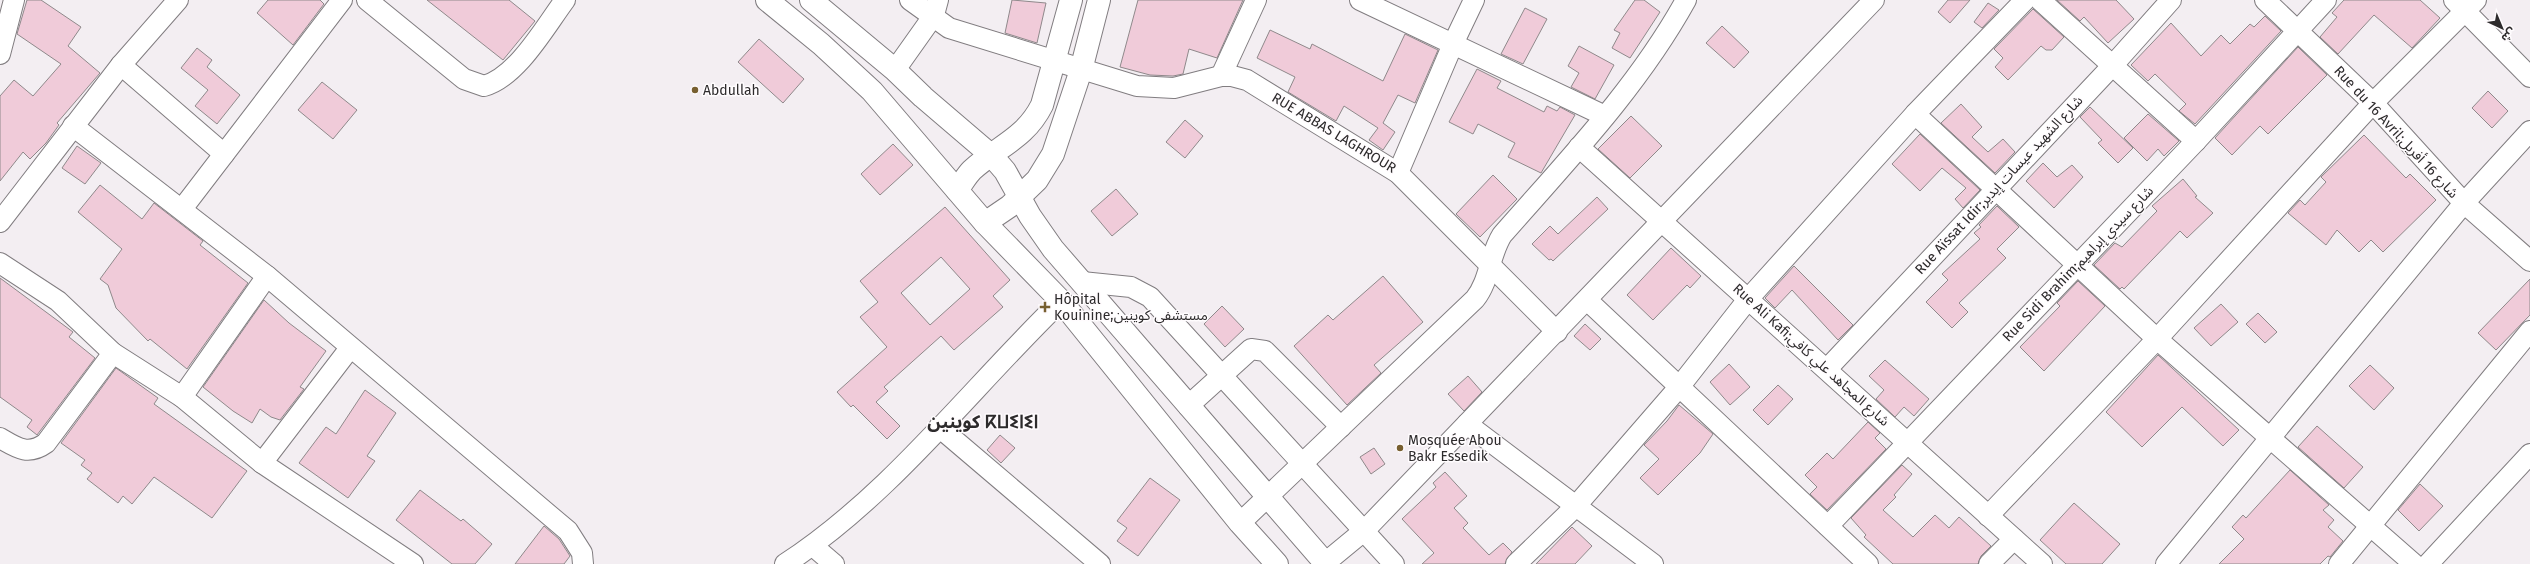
<svg xmlns="http://www.w3.org/2000/svg" width="2530" height="564" viewBox="0 0 2530 564" font-family="'Fira Sans','Noto Sans Arabic','Noto Sans Tifinagh',sans-serif">
<style>
.building{fill:#f0cbd9;stroke:#8f898b;fill-rule:evenodd}
.lines{fill:none;stroke-linecap:round;stroke-linejoin:round}
.street-casing{stroke:#817d80;stroke-width:22}
.secondary-casing{stroke:#817d80;stroke-width:24}
.highway-casing{stroke:#817d80;stroke-width:24}
.street{stroke:#fff;stroke-width:20}
.secondary{stroke:#fff;stroke-width:22}
.highway{stroke:#fff;stroke-width:22}
.poi-dot{fill:#775f30;stroke:#fffcfe;stroke-width:1.5}
.labels{text-anchor:middle;dominant-baseline:central;stroke-width:3;stroke-linejoin:round;paint-order:stroke}
.poi-label{font-size:14px;fill:#2d2b2c;stroke:#fffcfe;text-anchor:start}
.street-label{font-size:14px;fill:#2d2b2c;stroke:#fffcfe}
.district-label{font-size:18px;font-weight:bold;fill:#2d2b2c;stroke:#fffcfe}
</style>
<rect width="100%" height="100%" fill="#f3eef2"/>
<!-- building -->
<g class="building">
<path d="M27,0H41L81,27L68,46L100,73L57,123L59,125L46,143L30,159L23,152L0,181V96L14,80L33,96L61,64L17,34Z"/>
<path d="M268,0H320L324,4L293,45L257,13Z"/>
<path d="M427,0H509L535,21L503,60Z"/>
<path d="M1012,0L1046,3L1037,43L1005,33Z"/>
<path d="M1138,0H1243L1217,58L1189,49L1183,74L1173,76L1150,75L1120,67Z"/>
<path d="M1635,0H1644L1660,12L1630,58L1612,48L1620,33L1614,30Z"/>
<path d="M1948,0H1970L1950,23L1938,12Z"/>
<path d="M2057,0H2116L2134,19L2108,43L2084,17L2080,21Z"/>
<path d="M2344,0H2420L2440,18L2412,48L2374,15L2338,54L2320,37L2337,17L2332,13Z"/>
<path d="M1988,3L1999,10L1982,28L1974,22Z"/>
<path d="M1525,8L1547,19L1523,64L1501,54Z"/>
<path d="M2033,9L2064,37L2052,50H2046L2041,46L2008,80L1995,67L2003,58L1994,49Z"/>
<path d="M2265,16L2281,31L2195,124L2179,111L2186,104L2155,74L2148,81L2131,65L2171,23L2201,56L2221,35L2230,44L2250,24L2254,27Z"/>
<path d="M1722,26L1749,52L1734,68L1706,43Z"/>
<path d="M1270,30L1310,49L1312,44L1383,81L1405,34L1438,50L1415,103L1398,95L1383,123L1395,132L1383,150L1369,140L1378,128L1344,106L1336,121L1288,92L1295,77L1257,58Z"/>
<path d="M759,39L804,79L783,103L738,62Z"/>
<path d="M1579,46L1614,65L1595,99L1571,87L1579,73L1568,66Z"/>
<path d="M2298,47L2327,75L2268,134L2260,126L2232,155L2215,138Z"/>
<path d="M197,48L212,60L207,67L240,95L217,124L195,106L208,90L181,68Z"/>
<path d="M1477,69L1501,81L1497,88L1544,112L1547,106L1557,111L1560,107L1575,115L1541,173L1508,157L1515,143L1478,124L1473,134L1449,122Z"/>
<path d="M322,82L357,110L333,139L298,110Z"/>
<path d="M2488,91L2508,111L2492,128L2472,108Z"/>
<path d="M1961,104L1982,127L1972,137L1988,152L2003,139L2015,152L1995,173L1941,123Z"/>
<path d="M2090,107L2133,148L2118,163L2098,143L2102,140L2080,117Z"/>
<path d="M2148,114L2179,141L2164,156L2158,149L2147,161L2124,138Z"/>
<path d="M1631,116L1662,146L1630,178L1598,149Z"/>
<path d="M1185,120L1203,136L1185,158L1166,142Z"/>
<path d="M1920,134L1980,190L1963,208L1955,199L1966,188L1942,168L1920,191L1892,164Z"/>
<path d="M2364,135L2406,178L2410,174L2436,200L2383,252L2371,240L2359,252L2337,230L2326,245L2288,213L2300,200L2305,205L2326,182L2321,177Z"/>
<path d="M893,144L913,165L880,195L861,174Z"/>
<path d="M77,146L101,163L85,184L62,168Z"/>
<path d="M2043,163L2057,177L2072,165L2083,177L2054,208L2026,181Z"/>
<path d="M1493,175L1517,199L1480,237L1456,214Z"/>
<path d="M2183,179L2197,196L2195,197L2213,213L2187,238L2180,231L2124,289L2122,287L2120,289L2094,265L2115,243L2122,247L2157,211L2152,206Z"/>
<path d="M100,185L142,219L154,203L203,241L200,245L248,283L187,369L150,339L148,341L116,308L108,285L100,279L122,249L78,212Z"/>
<path d="M1116,189L1138,214L1112,236L1091,211Z"/>
<path d="M1597,197L1608,209L1553,261L1551,259L1549,260L1532,244L1550,226L1558,234Z"/>
<path d="M1997,206L2019,227L1997,249L2006,258L1959,303L1968,312L1952,328L1926,302L1948,280L1942,274L1980,239L1974,233L1981,227L1979,225Z"/>
<path d="M945,207L1010,280L993,296L1003,307L954,350L941,336L884,387L888,391L876,402L900,426L887,439L853,405L851,407L837,392L887,347L860,317L878,302L860,281ZM941,257L970,289L930,325L901,293Z"/>
<path d="M1671,248L1701,276L1690,288L1687,285L1653,320L1627,295Z"/>
<path d="M1794,266L1853,325L1838,340L1792,290L1775,308L1765,298Z"/>
<path d="M1383,276L1423,322L1374,365L1381,373L1347,405L1294,346L1328,315L1333,320Z"/>
<path d="M0,278L73,332L69,337L95,358L37,435L27,427L32,420L0,397Z"/>
<path d="M2530,279V315L2496,350L2478,333Z"/>
<path d="M2078,281L2105,306L2044,371L2020,347L2060,306L2057,303Z"/>
<path d="M264,300L289,323L326,351L300,387L304,389L280,420L271,417L260,409L252,423L233,411L203,387Z"/>
<path d="M2221,304L2238,322L2211,346L2194,328Z"/>
<path d="M1222,306L1244,329L1225,347L1204,324Z"/>
<path d="M2258,313L2277,332L2265,343L2246,324Z"/>
<path d="M1585,324L1601,339L1590,350L1574,336Z"/>
<path d="M2158,355L2239,430L2223,446L2182,407L2142,447L2106,412Z"/>
<path d="M1885,360L1929,399L1914,416L1904,407L1895,417L1876,399L1884,390L1869,376Z"/>
<path d="M1729,364L1750,387L1730,405L1710,382Z"/>
<path d="M2370,365L2394,388L2374,410L2349,386Z"/>
<path d="M116,368L158,398L154,404L247,471L212,518L154,477L132,504L123,496L118,503L87,479L92,473L81,465L85,460L61,443Z"/>
<path d="M1468,376L1482,392L1464,411L1448,394Z"/>
<path d="M1778,385L1793,399L1768,425L1753,410Z"/>
<path d="M365,390L396,413L367,456L375,461L348,498L299,463L326,427L336,434Z"/>
<path d="M1679,405L1713,434L1700,453L1658,495L1640,478L1659,459L1644,445L1667,421Z"/>
<path d="M1868,422L1880,433L1875,438L1886,449L1827,510L1810,494L1817,487L1805,475L1827,453L1833,459Z"/>
<path d="M2317,426L2363,467L2344,488L2298,447Z"/>
<path d="M1000,435L1015,448L1001,463L987,450Z"/>
<path d="M1374,448L1385,464L1371,474L1360,457Z"/>
<path d="M1902,465L1912,474L1894,495L1896,497L1883,510L1913,537L1935,515L1949,528L1959,517L1991,546L1981,556L1978,564H1893L1864,537L1866,535L1851,518Z"/>
<path d="M2290,470L2329,505L2323,510L2334,520L2328,527L2343,541L2330,557L2328,556L2320,564H2219L2244,539L2232,527L2243,515L2246,518Z"/>
<path d="M1445,472L1467,496L1454,508L1468,523L1463,528L1489,555L1503,543L1512,552L1505,564H1422L1434,553L1402,519L1436,487L1433,483Z"/>
<path d="M1150,478L1180,500L1138,556L1117,541L1127,528L1117,521Z"/>
<path d="M2420,484L2443,506L2419,531L2398,510Z"/>
<path d="M420,490L461,521L463,519L492,544L475,564H452L396,520Z"/>
<path d="M2074,503L2120,544L2102,564H2066L2040,540Z"/>
<path d="M544,526L559,539L570,556L564,564H515Z"/>
<path d="M1572,527L1592,546L1575,564H1536Z"/>
</g>
<g class="lines">
<defs>
<g id="street">
<path d="M367,0L464,79L484,86C517,77 545,27 565,0"/>
<path d="M910,0L949,28L1137,86L1174,88L1221,76H1232L1247,80L1398,173L1557,332"/>
<path d="M1360,0L1605,116"/>
<path d="M2040,0L2196,141"/>
<path d="M2265,0L2373,103L2464,203L2530,261"/>
<path d="M2454,0L2530,77"/>
<path d="M0,54L14,0"/>
<path d="M121,65L224,154"/>
<path d="M895,70L934,15L938,0"/>
<path d="M1221,76L1256,0"/>
<path d="M1915,114L2157,339L2414,564"/>
<path d="M73,126L267,276L568,531L582,553L583,564"/>
<path d="M1579,147L2042,564"/>
<path d="M1398,173L1453,44L1474,0"/>
<path d="M182,209L342,0"/>
<path d="M0,222L121,65L178,0"/>
<path d="M0,263L58,301L113,353L182,397L262,463L413,564"/>
<path d="M1082,282L1131,287L1150,297L1394,564"/>
<path d="M1587,300L1868,564"/>
<path d="M1827,369L2113,65L2171,0"/>
<path d="M182,397L267,276"/>
<path d="M1188,406L1251,349L1265,351L1341,427"/>
<path d="M1467,424L1653,564"/>
<path d="M939,427L1100,564"/>
<path d="M0,438C17,448 28,456 46,443L113,353"/>
<path d="M262,463L350,348"/>
<path d="M1988,516L2157,339L2373,103L2476,0"/>
<path d="M1240,523L1475,299C1490,280 1489,256 1502,235C1567,161 1638,87 1686,0"/>
<path d="M1828,526L2196,141L2326,0"/>
<path d="M813,546L834,564"/>
<path d="M1325,563L1365,530L1874,0"/>
<path d="M785,564C890,496 971,388 1061,301"/>
<path d="M1516,564L1575,507L1680,386L1749,298L1915,114L2025,0"/>
<path d="M1989,564L2014,539"/>
<path d="M2166,564L2464,203L2530,131"/>
<path d="M2339,564L2530,331"/>
<path d="M2428,564L2530,454"/>
</g>
<g id="secondary">
<path d="M957,190C962,184 966,176 972,170C998,146 1025,139 1042,105L1071,0"/>
<path d="M985,223L1010,206L1037,180L1053,154L1081,70L1099,0"/>
</g>
<g id="highway">
<path d="M767,0L821,44L872,91L985,223L1061,301L1240,523L1277,564"/>
<path d="M811,0L895,70L923,97L992,156L1005,171L1030,216L1053,249L1326,564"/>
</g>
</defs>
<!-- street casing -->
<use href="#street" class="street-casing"/>
<!-- secondary casing -->
<use href="#secondary" class="secondary-casing"/>
<!-- highway casing -->
<use href="#highway" class="highway-casing"/>
<!-- street -->
<use href="#street" class="street"/>
<!-- secondary -->
<use href="#secondary" class="secondary"/>
<!-- highway -->
<use href="#highway" class="highway"/>
</g>
<!-- markers -->
<g class="poi-dot">
<circle cx="695" cy="90" r="4"/>
<path d="M1043 301h4v4h4v4h-4v4h-4v-4h-4v-4h4z"/>
<circle cx="1400" cy="448" r="4"/>
</g>
<g class="labels">
<!-- poi labels -->
<g class="poi-label">
<text x="703" y="90">Abdullah</text>
<text x="1054" y="299">Hôpital<tspan x="1054" dy="16">Kouinine;مستشفى كوينين</tspan></text>
<text x="1408" y="440">Mosquée Abou<tspan x="1408" dy="16">Bakr Essedik</tspan></text>
</g>
<!-- street labels -->
<g class="street-label">
<text transform="translate(2396 132) rotate(47)">Rue du 16 Avril;شارع 16 أفريل</text>
<text transform="translate(1334 133) rotate(31)">RUE ABBAS LAGHROUR</text>
<text transform="translate(1999 185) rotate(-47)">Rue Aïssat Idir;شارع الشهيد عيسات إيدير</text>
<text transform="translate(2078 264) rotate(-46)">Rue Sidi Brahim;شارع سيدي إبراهيم</text>
<text transform="translate(1811 355) rotate(42)">Rue Ali Kafi;شارع المجاهد علي كافي</text>
</g>
<!-- district labels -->
<g class="district-label">
<text x="983" y="422">كوينين ⴽⵡⵉⵏⵉⵏ</text>
</g>
</g>
<!-- north arrow -->
<g transform="translate(2502 28) rotate(136)" stroke="#fffcfe" stroke-width="3" paint-order="stroke">
<path d="M0-3L7 15L0 10L-7 15Z" fill="#2d2b2c"/>
<text y="-6" font-size="11" font-weight="bold" text-anchor="middle" fill="#2d2b2c">ش</text>
</g>
</svg>
